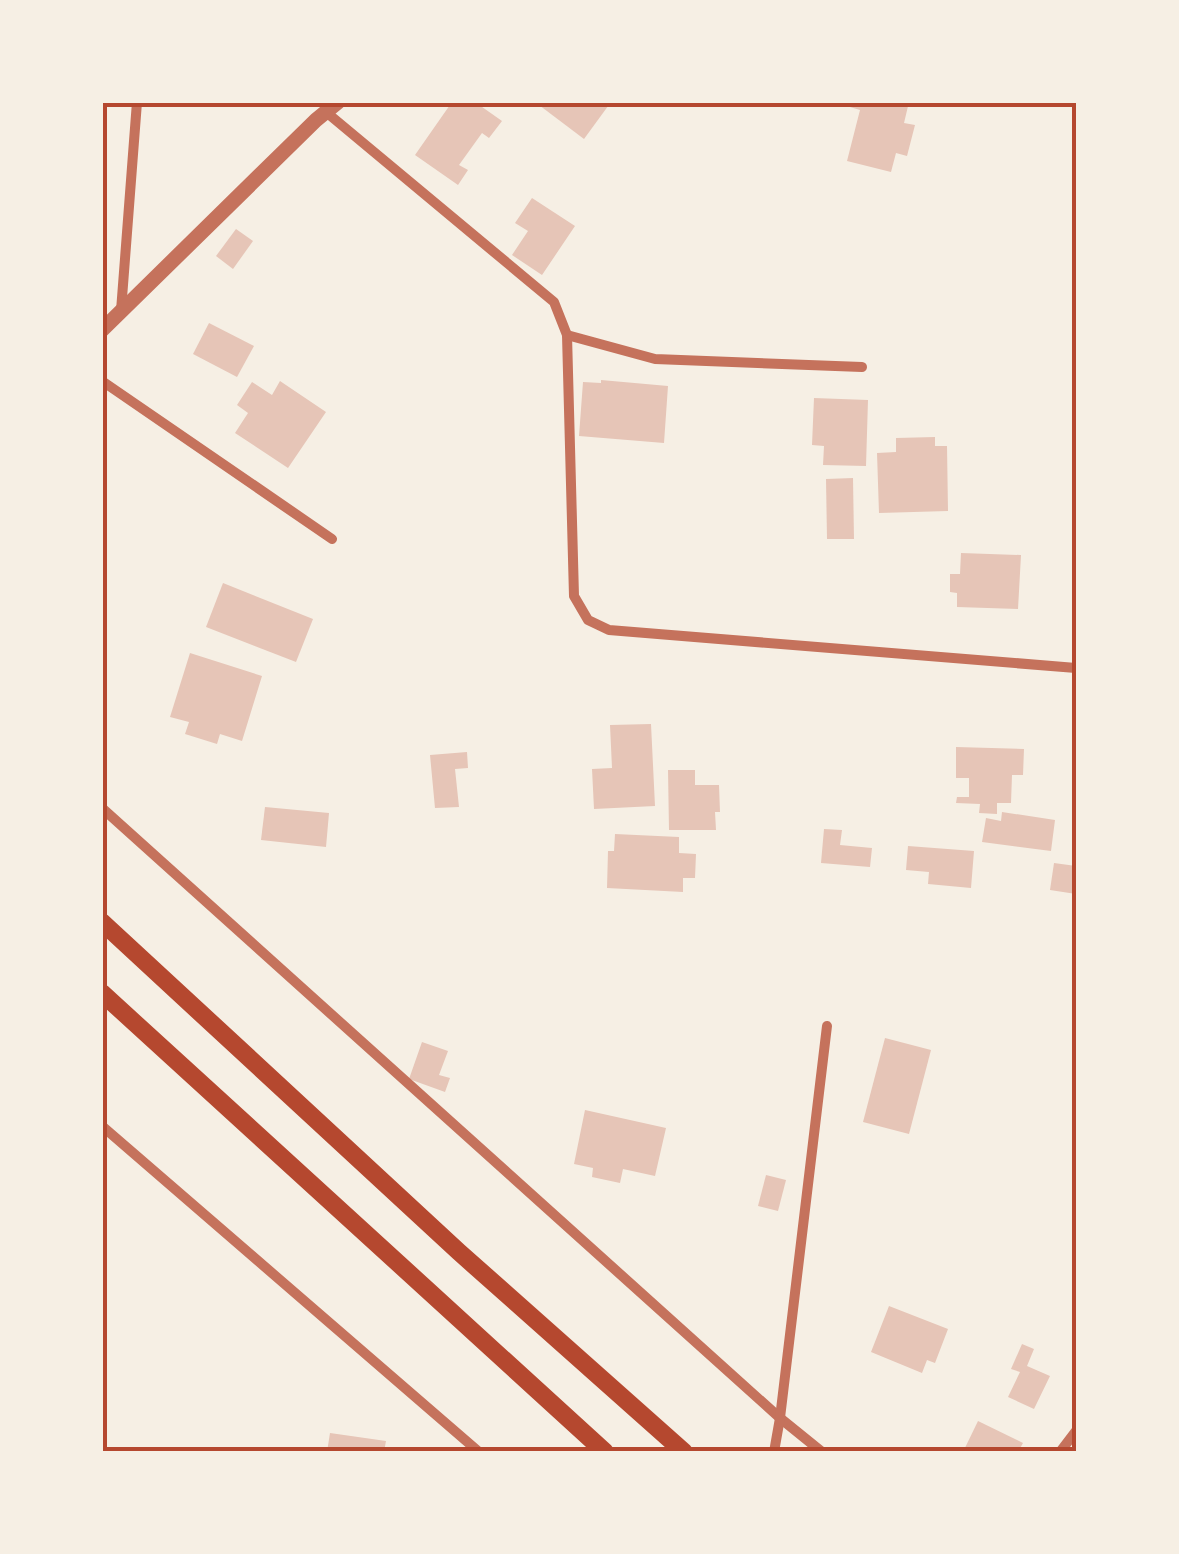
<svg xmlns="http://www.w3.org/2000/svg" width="1179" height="1554" viewBox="0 0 1179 1554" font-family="'Archivo Narrow',sans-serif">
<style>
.building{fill:#e6c5b7}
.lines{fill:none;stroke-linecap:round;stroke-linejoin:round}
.minor{stroke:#c5725c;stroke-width:10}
.tertiary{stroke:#c5725c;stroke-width:15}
.primary{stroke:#b5482f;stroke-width:18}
.neatline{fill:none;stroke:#b5482f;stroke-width:4}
</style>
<rect width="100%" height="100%" fill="#f6efe4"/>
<!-- building -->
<g class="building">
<path d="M452,102H475L502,121L489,138L482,133L459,165L468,170L458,185L415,155Z"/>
<path d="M535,102H611L584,139Z"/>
<path d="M851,102H909L904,123L915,125L907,156L896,153L891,172L847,161L860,110L850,107Z"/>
<path d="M532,198L575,226L542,275L512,255L528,231L515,223Z"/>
<path d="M236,229L253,241L233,269L216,256Z"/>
<path d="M209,323L254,346L237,377L193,354Z"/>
<path d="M601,380L668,386L664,443L579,436L583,382L601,383Z"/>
<path d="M280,381L326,412L288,468L235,433L248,413L237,405L252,382L272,395Z"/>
<path d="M814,398L868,400L866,466L823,465L824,446L812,445Z"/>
<path d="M935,437V446H947L948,511L879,513L877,453L896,452V438Z"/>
<path d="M853,478L854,539H827L826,479Z"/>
<path d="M961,553L1021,555L1018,609L957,607V593L950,592V574H960Z"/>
<path d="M223,583L313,619L296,662L206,627Z"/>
<path d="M190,653L262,676L242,741L220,734L217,744L185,734L189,722L170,717Z"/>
<path d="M651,724L655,806L594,809L592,769L612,768L610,725Z"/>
<path d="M956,747L1024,749L1023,775H1012L1011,803H997V814L979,813L980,804L956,803L957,797H969V778H956Z"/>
<path d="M467,752L468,768L455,769L459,807L435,808L430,755Z"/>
<path d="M668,770H695V785H719L720,812H715L716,830H669Z"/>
<path d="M265,807L329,813L326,847L261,840Z"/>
<path d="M1002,812L1055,820L1051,851L982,842L986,818L1001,821Z"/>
<path d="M824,829L842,830L840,845L872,848L870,867L821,863Z"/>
<path d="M615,834L679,837V853L696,854L695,878H683V892L607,888L608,851H614Z"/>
<path d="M908,846L974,851L971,888L928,884L929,872L906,870Z"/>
<path d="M1054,863L1076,866V894L1050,890Z"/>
<path d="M885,1038L931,1050L909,1134L863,1122Z"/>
<path d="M422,1042L448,1051L439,1075L450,1078L445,1092L409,1079Z"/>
<path d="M585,1110L666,1128L655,1176L623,1169L620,1183L592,1177L593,1168L574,1164Z"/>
<path d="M766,1175L786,1180L778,1211L758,1206Z"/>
<path d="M889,1306L948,1329L935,1363L927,1360L922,1373L871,1352Z"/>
<path d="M1022,1344L1034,1349L1027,1366L1050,1376L1034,1409L1008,1397L1020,1372L1011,1369Z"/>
<path d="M978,1421L1023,1443L1018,1452H963Z"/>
<path d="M330,1433L386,1441L384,1452H327Z"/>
</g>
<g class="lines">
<!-- minor -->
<g class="minor">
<path d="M326,112L554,302L567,335L574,596L588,620L609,630L1076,668"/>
<path d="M121,311L137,102"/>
<path d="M567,335L655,359L862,367"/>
<path d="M102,381L332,539"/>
<path d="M102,808L780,1418L822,1452"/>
<path d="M102,1126L479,1452"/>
<path d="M774,1452L780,1418L827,1026"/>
<path d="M1060,1452L1076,1431"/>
</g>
<!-- tertiary -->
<path class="tertiary" d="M102,330L316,120L338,102"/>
<!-- primary -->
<g class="primary">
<path d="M102,922L459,1252L684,1452"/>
<path d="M102,993L605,1452"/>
</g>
</g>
<!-- border -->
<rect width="1179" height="1554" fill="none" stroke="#f6efe4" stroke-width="210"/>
<rect x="105" y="105" width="969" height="1344" class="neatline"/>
</svg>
